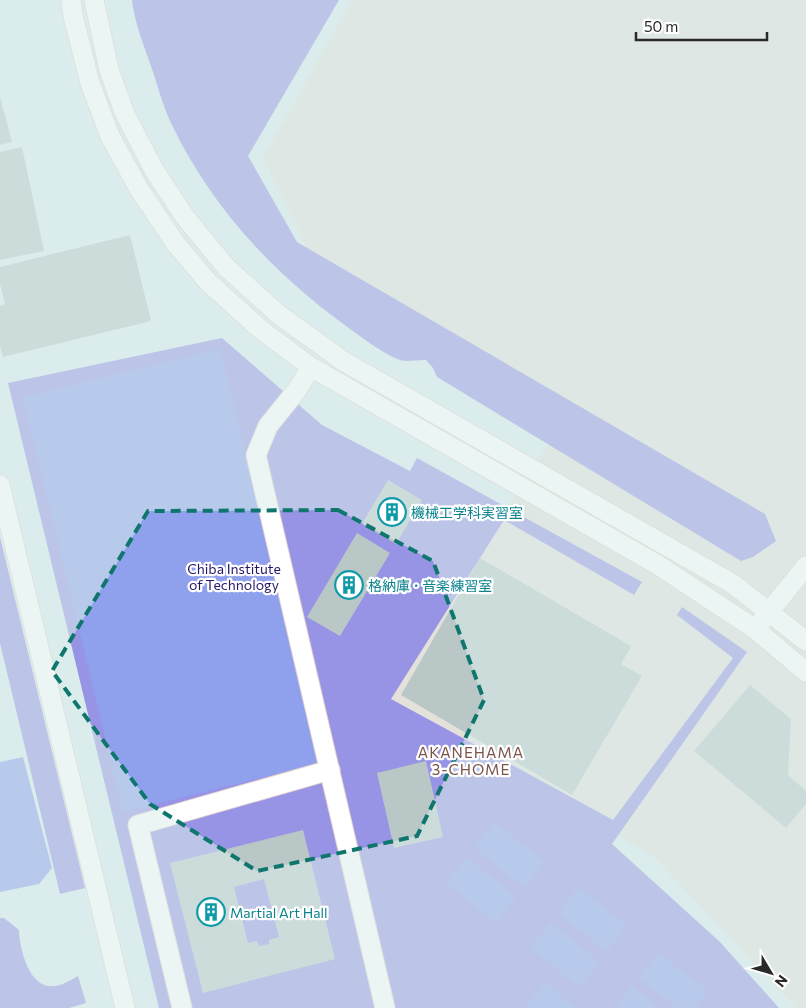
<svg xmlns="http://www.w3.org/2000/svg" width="806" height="1008" viewBox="0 0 806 1008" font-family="Commissioner,'Noto Sans JP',sans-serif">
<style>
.industrial{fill:#e4e1db}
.green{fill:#9894e5}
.pitch{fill:#8fa0ed}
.building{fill:#bac7c7;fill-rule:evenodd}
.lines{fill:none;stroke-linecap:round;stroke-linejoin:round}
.minor-casing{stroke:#e3d3cf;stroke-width:21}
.minor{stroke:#fff;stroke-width:19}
.marked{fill:none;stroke:#0f766e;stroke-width:4;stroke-dasharray:10 6;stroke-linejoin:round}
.labels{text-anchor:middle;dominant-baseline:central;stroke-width:4.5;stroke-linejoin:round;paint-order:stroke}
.culture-label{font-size:14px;fill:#0d838f;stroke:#fff;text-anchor:start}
.park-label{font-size:14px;fill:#261768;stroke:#fff}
.neighbourhood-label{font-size:15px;letter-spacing:1px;fill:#7b5348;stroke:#fff}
</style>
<rect width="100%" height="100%" fill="#daeceb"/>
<!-- industrial -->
<path class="industrial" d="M352,0H806V1008H796L653,856L563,806L386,702L564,419L334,305L263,158Z"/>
<!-- green -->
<g class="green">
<path d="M132,0H339L248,156L297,242L765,514L776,541L753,557L741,561L437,377L433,368L426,360C419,360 404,362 400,360C383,354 357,334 342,323C270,270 210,205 171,123C163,106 158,87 152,69C145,48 134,22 132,0Z"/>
<path d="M222,338L322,425L410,471L417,458L642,582L634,595L504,520L391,699L613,820L733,658L677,615L682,607L747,652L612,844L720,942L779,1008H159L8,383Z"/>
<path d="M0,537L85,888L60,894L0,643Z"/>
<path d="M0,918H4L19,930C19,946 28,983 48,986C59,988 69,981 78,976L86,1003L69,1008H0Z"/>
</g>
<!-- pitch -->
<g class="pitch">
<path d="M220,349L320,763L123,812L23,397Z"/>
<path d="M23,757L52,868L39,884L0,892V762Z"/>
<path d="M495,823L544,862L524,887L475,848Z"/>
<path d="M467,858L516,897L496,922L447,883Z"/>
<path d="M578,888L627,926L607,951L558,913Z"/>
<path d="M550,923L599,962L580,987L531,948Z"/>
<path d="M659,953L708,992L695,1008H677L639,978Z"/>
<path d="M545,983L576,1008H529L526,1006Z"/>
<path d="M632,986L659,1008H615Z"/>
</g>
<!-- building -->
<g class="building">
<path d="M0,97L12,142L0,145Z"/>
<path d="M22,147L44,251L0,260V152Z"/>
<path d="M130,235L151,321L3,357L0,346V306L5,304L0,284V267Z"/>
<path d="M388,480L422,500L396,544L362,524Z"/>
<path d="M357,533L390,553L340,636L307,617Z"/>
<path d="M480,558L631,646L621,664L642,676L572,795L401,695Z"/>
<path d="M750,685L791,719L788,775L806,791V804L786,828L694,751Z"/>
<path d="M426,761L443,837L394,848L377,773Z"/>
<path d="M303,830L335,959L203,993L170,863ZM264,879L279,937L269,940V944L259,946L257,941L248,943L234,887Z"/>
</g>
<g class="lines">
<defs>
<g id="minor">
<path d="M71,0L73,16L90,83L110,136L139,189L176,244L208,282L260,329L311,367L658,565L755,629L806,672"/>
<path d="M94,0L109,70L125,114L154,170L185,217L226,267L278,314L343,361L733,584L806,641"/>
<path d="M311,367L297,390L268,426L256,455L385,1008"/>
<path d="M0,485L125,1008"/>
<path d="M761,622L806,566"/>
<path d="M182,1008L138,825L330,770"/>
</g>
</defs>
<!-- minor casing -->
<use href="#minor" class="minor-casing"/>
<!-- minor -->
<use href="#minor" class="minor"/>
</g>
<!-- marked area -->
<path d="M0 0H806V1008H0ZM338,510L433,561L484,700L417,836L257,871L150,804L52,671L148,511Z" fill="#daeceb" fill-opacity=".55" fill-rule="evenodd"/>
<path class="marked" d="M338,510L433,561L484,700L417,836L257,871L150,804L52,671L148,511Z"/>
<!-- icons -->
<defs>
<symbol id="building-ring" viewBox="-11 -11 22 22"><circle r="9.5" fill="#fff" stroke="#0f9aa8" stroke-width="1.5"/><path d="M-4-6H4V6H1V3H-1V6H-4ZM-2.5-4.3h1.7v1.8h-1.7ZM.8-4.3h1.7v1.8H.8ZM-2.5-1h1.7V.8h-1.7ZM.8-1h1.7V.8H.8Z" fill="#0f9aa8"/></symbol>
</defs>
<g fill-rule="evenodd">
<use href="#building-ring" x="376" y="496" width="32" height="32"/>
<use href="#building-ring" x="333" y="569" width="32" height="32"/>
<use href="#building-ring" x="195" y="896" width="32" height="32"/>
</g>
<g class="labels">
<!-- culture labels -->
<g class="culture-label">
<text x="411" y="512">機械工学科実習室</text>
<text x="368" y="585">格納庫 ･ 音楽練習室</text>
<text x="230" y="912">Martial Art Hall</text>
</g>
<!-- park labels -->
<g class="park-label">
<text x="234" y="568">Chiba Institute<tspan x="234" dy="16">of Technology</tspan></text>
</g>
<!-- neighbourhood labels -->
<g class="neighbourhood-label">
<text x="471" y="752">AKANEHAMA<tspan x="471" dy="17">3-CHOME</tspan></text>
</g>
</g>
<!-- north arrow -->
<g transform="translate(771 973) rotate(128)" stroke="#ffffff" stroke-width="4" paint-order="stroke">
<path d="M0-4L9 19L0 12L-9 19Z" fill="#292929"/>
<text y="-8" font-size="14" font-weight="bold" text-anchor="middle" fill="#292929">N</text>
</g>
<!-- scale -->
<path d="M636 32v8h131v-8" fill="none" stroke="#292929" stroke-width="2.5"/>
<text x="644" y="32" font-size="15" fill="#292929" stroke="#ffffff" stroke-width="4" paint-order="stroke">50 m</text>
</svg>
